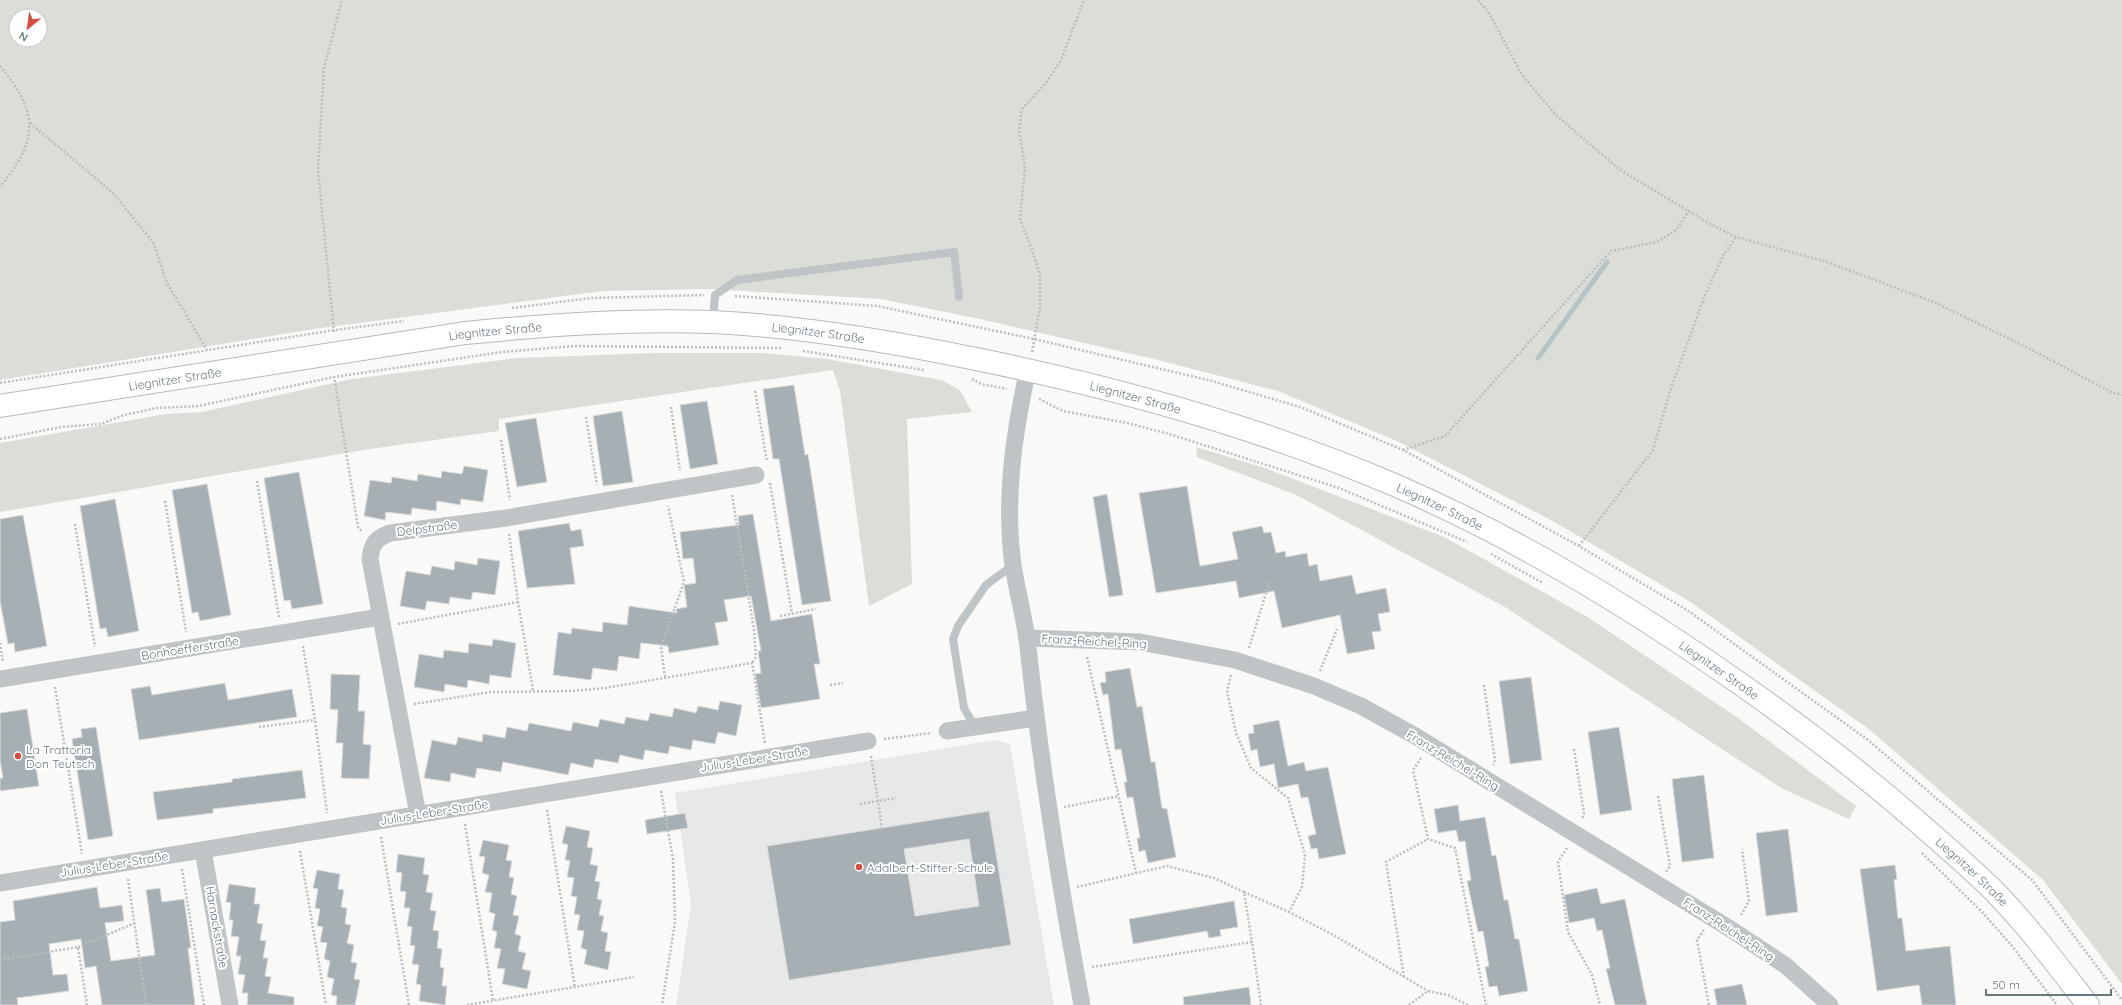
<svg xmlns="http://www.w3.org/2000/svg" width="2122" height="1005" viewBox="0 0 2122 1005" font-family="Quicksand,sans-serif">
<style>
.built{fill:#e7e9e8}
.green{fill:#daded7;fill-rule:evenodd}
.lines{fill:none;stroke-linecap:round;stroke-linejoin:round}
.stream{stroke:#b7c4c6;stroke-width:5}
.building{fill:#a6b0b4;stroke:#dbdbda;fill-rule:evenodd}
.secondary-casing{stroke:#b4babe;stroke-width:24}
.path{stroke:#babec0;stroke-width:2.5;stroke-dasharray:2 2;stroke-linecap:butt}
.lane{stroke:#bfc4c7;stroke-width:8}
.street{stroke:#bfc4c7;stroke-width:17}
.secondary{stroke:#fff;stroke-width:22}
.poi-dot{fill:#d44d3d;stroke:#fff;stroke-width:1.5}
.labels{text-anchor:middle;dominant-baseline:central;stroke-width:4;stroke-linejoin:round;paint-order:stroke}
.street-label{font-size:12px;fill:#667880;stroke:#fff}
.poi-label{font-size:12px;fill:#667880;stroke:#fff;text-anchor:start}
</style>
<rect width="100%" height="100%" fill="#f9f9f8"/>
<!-- built -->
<path class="built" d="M995,740L1010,744L1054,1005H676L691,905L675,793Z"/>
<!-- green -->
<g class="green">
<path d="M0,0H2122V984L2043,880L1870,730L1689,601L1551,520L1399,442L1278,391L1154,359L980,319L881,299L710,289L602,291L314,329L0,380ZM16,16H40V40H16Z"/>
<path d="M656,353H762L827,359L941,380L960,390L972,412L907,419L912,584L869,606L840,391L833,370L499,419V431L370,449L0,512V443L166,414L202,412L352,379L518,358Z"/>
<path d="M1196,447L1265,468L1444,537L1586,616L1738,718L1856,806L1849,819L1783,789L1505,607L1296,495L1197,457Z"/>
</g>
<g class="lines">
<!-- stream -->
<path class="stream" d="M1538,358L1607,262"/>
</g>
<!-- building -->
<g class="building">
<path d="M794,385L805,455L808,454L831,601L802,605L779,459H773L763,389Z"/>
<path d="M707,401L718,464L690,469L680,405Z"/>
<path d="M622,411L633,482L603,486L593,416Z"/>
<path d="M536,418L547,482L517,487L505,423Z"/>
<path d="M464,466L488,470L483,502L461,499L460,505L437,501L436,511L412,508L411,515L386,512L385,520L364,516L370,480L391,483L392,477L417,481L418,474L441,478L442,471L462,474Z"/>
<path d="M299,472L323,604L292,609L290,600L284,601L264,478Z"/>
<path d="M207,484L231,615L200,621L198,612L192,613L172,490Z"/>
<path d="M1187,486L1200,566L1238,559L1232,532L1262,526L1264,533L1271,532L1276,553L1285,551L1286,557L1307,553L1309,566L1317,564L1320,581L1352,575L1356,594L1386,588L1390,612L1378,614L1381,631L1372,632L1375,649L1347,654L1340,615L1282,628L1274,591L1239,598L1236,581L1156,593L1139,493Z"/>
<path d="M1107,494L1123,595L1109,597L1093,497Z"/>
<path d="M115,499L139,631L108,637L106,628L100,629L80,506Z"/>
<path d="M753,514L771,621L812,614L820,664H814L820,699L761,708L755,674L761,673L758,651H761L751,596L724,600L728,621L715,623L719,645L669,653L668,646L641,643L639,659L619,656L617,671L593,668L591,680L553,675L558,632L571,634L572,628L602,632L603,622L627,625L629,606L677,613L676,609L687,607L684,585L696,583L693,558L683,559L680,532L739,525L738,516Z"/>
<path d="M23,515L47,646L15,652L14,643L8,644L0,601V519Z"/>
<path d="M569,523L571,531L581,529L584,546L570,548L575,584L527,588L518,531Z"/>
<path d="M478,558L500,561L495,595L473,592L471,600L450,597L449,604L427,601L425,610L400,606L406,571L430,575L432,566L454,570L455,561L477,565Z"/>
<path d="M493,639L516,643L511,678L490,675L489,684L468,680L467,688L445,684L444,692L414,687L419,654L443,658L444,650L468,653L469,643L492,646Z"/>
<path d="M1130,668L1137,707L1142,706L1151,762H1155L1162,808L1167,809L1176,857L1148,863L1145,850L1139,852L1137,838H1140L1133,797L1127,798L1124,782H1127L1121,749L1115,750L1108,694L1103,695L1100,683L1106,682L1105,672Z"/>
<path d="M331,674L360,675L358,711H365L363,744L371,745L369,779L341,778L343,743H336L338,710L330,709Z"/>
<path d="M1531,677L1542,760L1510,764L1499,681Z"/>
<path d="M225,683L228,700L292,689L297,717L139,740L131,689L150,686L152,695Z"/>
<path d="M720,701L742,705L736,736L718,732L715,744L693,740L691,750L670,746L668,754L645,750L643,760L620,755L618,763L595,759L593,768L571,763L568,775L503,762L501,772L477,768L475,778L451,773L450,782L424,778L432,740L456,745L458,737L482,742L483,734L505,738L507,727L527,731L529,723L571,731L573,722L598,727L600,719L624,724L626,717L648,721L650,713L672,717L674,708L696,713L698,706L718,710Z"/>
<path d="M27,709L39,786L0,791V778H3L0,760V713Z"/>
<path d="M1279,720L1288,766L1304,762L1306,771L1328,767L1346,854L1319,859L1317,848L1311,849L1308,836L1316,834L1308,797L1301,798L1298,784L1278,788L1274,764L1260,767L1257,749L1251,751L1248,734L1254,733L1253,725Z"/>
<path d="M96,727L113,836L88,840L72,739L82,737L81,729Z"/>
<path d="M1619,727L1632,810L1600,815L1588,732Z"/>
<path d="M302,770L306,798L213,809V813L157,820L153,792L232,782V779Z"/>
<path d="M1704,775L1714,858L1682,862L1672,779Z"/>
<path d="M1458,805L1460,821L1485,817L1492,856L1496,855L1504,900H1508L1515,939H1519L1528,991L1499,996L1497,986L1489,987L1485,967L1489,966L1483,931L1478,932L1467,881L1471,880L1465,841L1459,842L1456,830L1438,833L1434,809Z"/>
<path d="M989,811L1011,945L789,980L767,846ZM969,839L979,906L915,916L904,849Z"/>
<path d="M685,813L688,828L647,834L645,820Z"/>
<path d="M566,826L590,831L587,847L593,848L590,864L598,866L595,881L600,882L597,899L602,900L599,915L604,916L601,931L608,933L605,951L611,952L608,970L584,964L587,950L581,948L584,931L577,930L580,915L574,914L577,897L571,896L574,878L567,877L570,861L565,860L568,845L562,843Z"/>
<path d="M1788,829L1798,912L1766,916L1756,833Z"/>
<path d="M483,840L509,845L506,860L512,861L509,877L514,878L511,894L517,896L513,915L519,916L515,934L521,936L518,951L526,953L522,969L531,971L527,989L502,984L505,969L497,968L501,949L494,948L497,932L492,930L495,914L489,912L492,893L485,892L489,875L482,873L485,857L479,856Z"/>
<path d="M398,854L425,858L423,874L429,875L426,892L433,893L430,910L436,911L433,930L439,931L437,948L442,949L440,967L444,968L442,986H447L445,1005L419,1001L421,985L416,984L419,965L412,964L415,946L410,945L412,927L407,926L410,908H404L406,892L400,891L402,873L396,872Z"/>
<path d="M1895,865L1897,879L1894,880L1898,918H1902L1906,951L1950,946L1956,1005H1922L1919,985L1877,991L1860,869Z"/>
<path d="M317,870L340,874L338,889L344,890L341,907L347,908L345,924L351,925L347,943L354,945L351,962L357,963L354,979L360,980L355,1005H336L337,996L331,995L334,979L327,977L330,961L324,959L327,943L320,942L323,927L317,926L320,909L315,908L318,889L313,888Z"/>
<path d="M229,884L256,888L254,904H260L257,923L263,924L260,940L266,941L263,958H268L265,976L271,977L268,993L294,997V1005H247L248,993H242L245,975L238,974L241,956H236L239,937L231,936L233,920H229L231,903L226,902Z"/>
<path d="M97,887L100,908L122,905L124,921L105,923L111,961L155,955L146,890L160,888L162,902L184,899L191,948H188L195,1005H102L96,966L85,968L81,939L49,944L53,975L67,974L69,991L17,998L18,1005H0V922L15,920L13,901Z"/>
<path d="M1597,888L1601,904L1625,899L1647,1005H1615L1606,969L1610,968L1602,930L1597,931L1594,918L1569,923L1564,895Z"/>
<path d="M1234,901L1238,927L1220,930L1221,936L1209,938L1207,931L1133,944L1129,919Z"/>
<path d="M1742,984L1747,1005H1717L1714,989Z"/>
<path d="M1249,987L1251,1005H1184L1183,997Z"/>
</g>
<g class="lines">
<defs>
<g id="secondary">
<path id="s1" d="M0,406L465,333C547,325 629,319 712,322C801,326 889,341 976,359C1119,388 1262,428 1397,486C1517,538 1632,608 1739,683C1802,727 1862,773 1920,824C1945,846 1971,868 1995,892C2029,927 2058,966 2088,1005"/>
</g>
</defs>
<!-- secondary casing -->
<use href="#secondary" class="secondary-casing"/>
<!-- path -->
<g class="path">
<path d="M1478,0L1489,13L1522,75L1556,115L1619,169L1710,224L1736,237L1827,262L1936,303L2028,348L2111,392L2122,395"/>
<path d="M0,66C39,113 39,139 0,187"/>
<path d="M30,123L113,193L153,242L167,283L207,350"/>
<path d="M735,296L877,306L1034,339L1212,381L1303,408L1403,450L1579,546L1687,610L1868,740L2032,880L2122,1000"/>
<path d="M512,308L591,298L704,295"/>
<path d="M334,332L318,170L324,68L342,0"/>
<path d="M803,351L924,370"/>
<path d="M1032,352L1040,307V275L1031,247L1020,219L1025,168L1019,129L1022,109L1046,83L1061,60L1084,0"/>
<path d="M334,376L358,527L362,532"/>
<path d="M972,379L981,384L1007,389"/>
<path d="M0,383L335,330L404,321"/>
<path d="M755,391L767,462"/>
<path d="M1039,399L1063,411L1127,423L1169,434L1339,488L1467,542"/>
<path d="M671,407L680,471"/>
<path d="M586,417L597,485"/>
<path d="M0,439L61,427L101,424L124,415L157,408L198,406L334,377L502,352L574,346L782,348"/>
<path d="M501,440L510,500"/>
<path d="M1403,450L1445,436L1611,251L1657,242L1676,230L1689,211"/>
<path d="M257,481L279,617"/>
<path d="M770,483L792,614"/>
<path d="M732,495L754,630L756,657L752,663"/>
<path d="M165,501L186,632"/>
<path d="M75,524L95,647"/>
<path d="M509,534L518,602L533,690"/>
<path d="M1579,546L1653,450L1670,391L1705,295L1724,254L1736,237"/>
<path d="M1491,554L1543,583"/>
<path d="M780,616L816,609"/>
<path d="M398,624L518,602"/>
<path d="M0,643L3,662"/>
<path d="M303,646L315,720L327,813"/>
<path d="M1249,648L1270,580"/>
<path d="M1087,657L1136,873"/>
<path d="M1320,671L1337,629"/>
<path d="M1231,675L1227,691L1236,733L1251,768L1288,798L1305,855L1302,887L1289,912L1337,937L1428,991"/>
<path d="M665,677L661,647L684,582L668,506"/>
<path d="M830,685L843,683"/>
<path d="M1484,685L1495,760L1493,765"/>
<path d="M55,687L82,854"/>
<path d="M414,704L491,692L572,691L605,688L752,663L765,743"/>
<path d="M259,727L315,720"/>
<path d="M884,739L932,733"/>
<path d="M1574,749L1584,814L1582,819"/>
<path d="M871,756L882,828"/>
<path d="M1421,758L1413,770L1428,839L1455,848L1486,1005"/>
<path d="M661,791L673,859L675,922L662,1005"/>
<path d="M1658,796L1670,866L1666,872"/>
<path d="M860,804L896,798"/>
<path d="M1064,807L1119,796"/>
<path d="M547,810L575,988"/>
<path d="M465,824L493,1001"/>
<path d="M381,837L409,1005"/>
<path d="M1567,848L1558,862L1568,932L1592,975L1600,1005"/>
<path d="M300,851L326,1005"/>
<path d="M1922,853L1981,911L2012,946L2057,1005"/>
<path d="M182,869L204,1005"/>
<path d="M128,879L146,1005"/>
<path d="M1077,887L1167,866L1214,878L1244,892L1252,942"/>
<path d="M1244,892L1289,912"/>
<path d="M1741,915L1749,901L1742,849"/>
<path d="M1704,930L1697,940L1709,1005"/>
<path d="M78,947L135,923"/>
<path d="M0,960L78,947L87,1005"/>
<path d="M1092,967L1252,942L1261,1005"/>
<path d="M1404,977L1386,862L1428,839"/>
<path d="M467,1005L634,977"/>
<path d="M1409,1005L1428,991L1448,995L1468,1005"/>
</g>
<!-- lane -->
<g class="lane">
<path d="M713,321L715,295L737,280L954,252L959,297"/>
<path d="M975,727L964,708L953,639L958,626L986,585L1013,565"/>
</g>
<!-- street -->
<g class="street">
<path d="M1028,369C1014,433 1004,499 1013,565C1017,592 1025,619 1028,647C1041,767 1060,887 1082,1005"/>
<path d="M1027,638L1140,642L1235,660L1314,686L1361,706L1417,737L1732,930L1785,965L1830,1005"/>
<path d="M0,679L380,617"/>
<path d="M947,731L1036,718"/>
<path d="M418,815L370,559C372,543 375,539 390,533L506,518L756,475"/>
<path d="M203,850L230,1005"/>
<path d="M0,883L868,741"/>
</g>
<!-- secondary -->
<use href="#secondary" class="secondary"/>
</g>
<!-- markers -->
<g class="poi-dot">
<circle cx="18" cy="756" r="4"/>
<circle cx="859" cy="867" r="4"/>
</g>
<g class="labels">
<!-- street labels -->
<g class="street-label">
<text stroke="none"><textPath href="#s1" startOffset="501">Liegnitzer Straße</textPath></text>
<text stroke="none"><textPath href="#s1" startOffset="825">Liegnitzer Straße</textPath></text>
<text stroke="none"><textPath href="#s1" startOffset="177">Liegnitzer Straße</textPath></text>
<text stroke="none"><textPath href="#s1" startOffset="1149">Liegnitzer Straße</textPath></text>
<text stroke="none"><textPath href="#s1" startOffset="1473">Liegnitzer Straße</textPath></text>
<text transform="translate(427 528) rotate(-7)">Delpstraße</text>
<text transform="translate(1094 641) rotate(3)">Franz-Reichel-Ring</text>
<text transform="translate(190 648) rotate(-9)">Bonhoefferstraße</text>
<text stroke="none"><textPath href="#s1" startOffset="1797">Liegnitzer Straße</textPath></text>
<text transform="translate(754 759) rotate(-9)">Julius-Leber-Straße</text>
<text transform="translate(1453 760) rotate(31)">Franz-Reichel-Ring</text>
<text transform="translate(434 812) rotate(-9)">Julius-Leber-Straße</text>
<text transform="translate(114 864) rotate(-9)">Julius-Leber-Straße</text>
<text stroke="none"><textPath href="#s1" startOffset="2121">Liegnitzer Straße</textPath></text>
<text transform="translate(217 927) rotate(80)">Harnackstraße</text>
<text transform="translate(1729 929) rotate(33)">Franz-Reichel-Ring</text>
</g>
<!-- poi labels -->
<g class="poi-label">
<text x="26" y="749">La Trattoria<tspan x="26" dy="14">Don Teutsch</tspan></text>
<text x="867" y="867">Adalbert-Stifter-Schule</text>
</g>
</g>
<!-- north arrow -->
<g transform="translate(28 28) rotate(209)"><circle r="19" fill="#ffffff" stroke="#c2c9cc"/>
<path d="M0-3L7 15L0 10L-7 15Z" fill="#d44d3d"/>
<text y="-6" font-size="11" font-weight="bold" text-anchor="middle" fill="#667880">N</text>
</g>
<!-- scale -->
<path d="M1986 989v6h125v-6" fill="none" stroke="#667880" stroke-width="2"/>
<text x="1992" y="989" font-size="12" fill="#667880" stroke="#ffffff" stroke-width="3" paint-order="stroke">50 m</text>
</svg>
